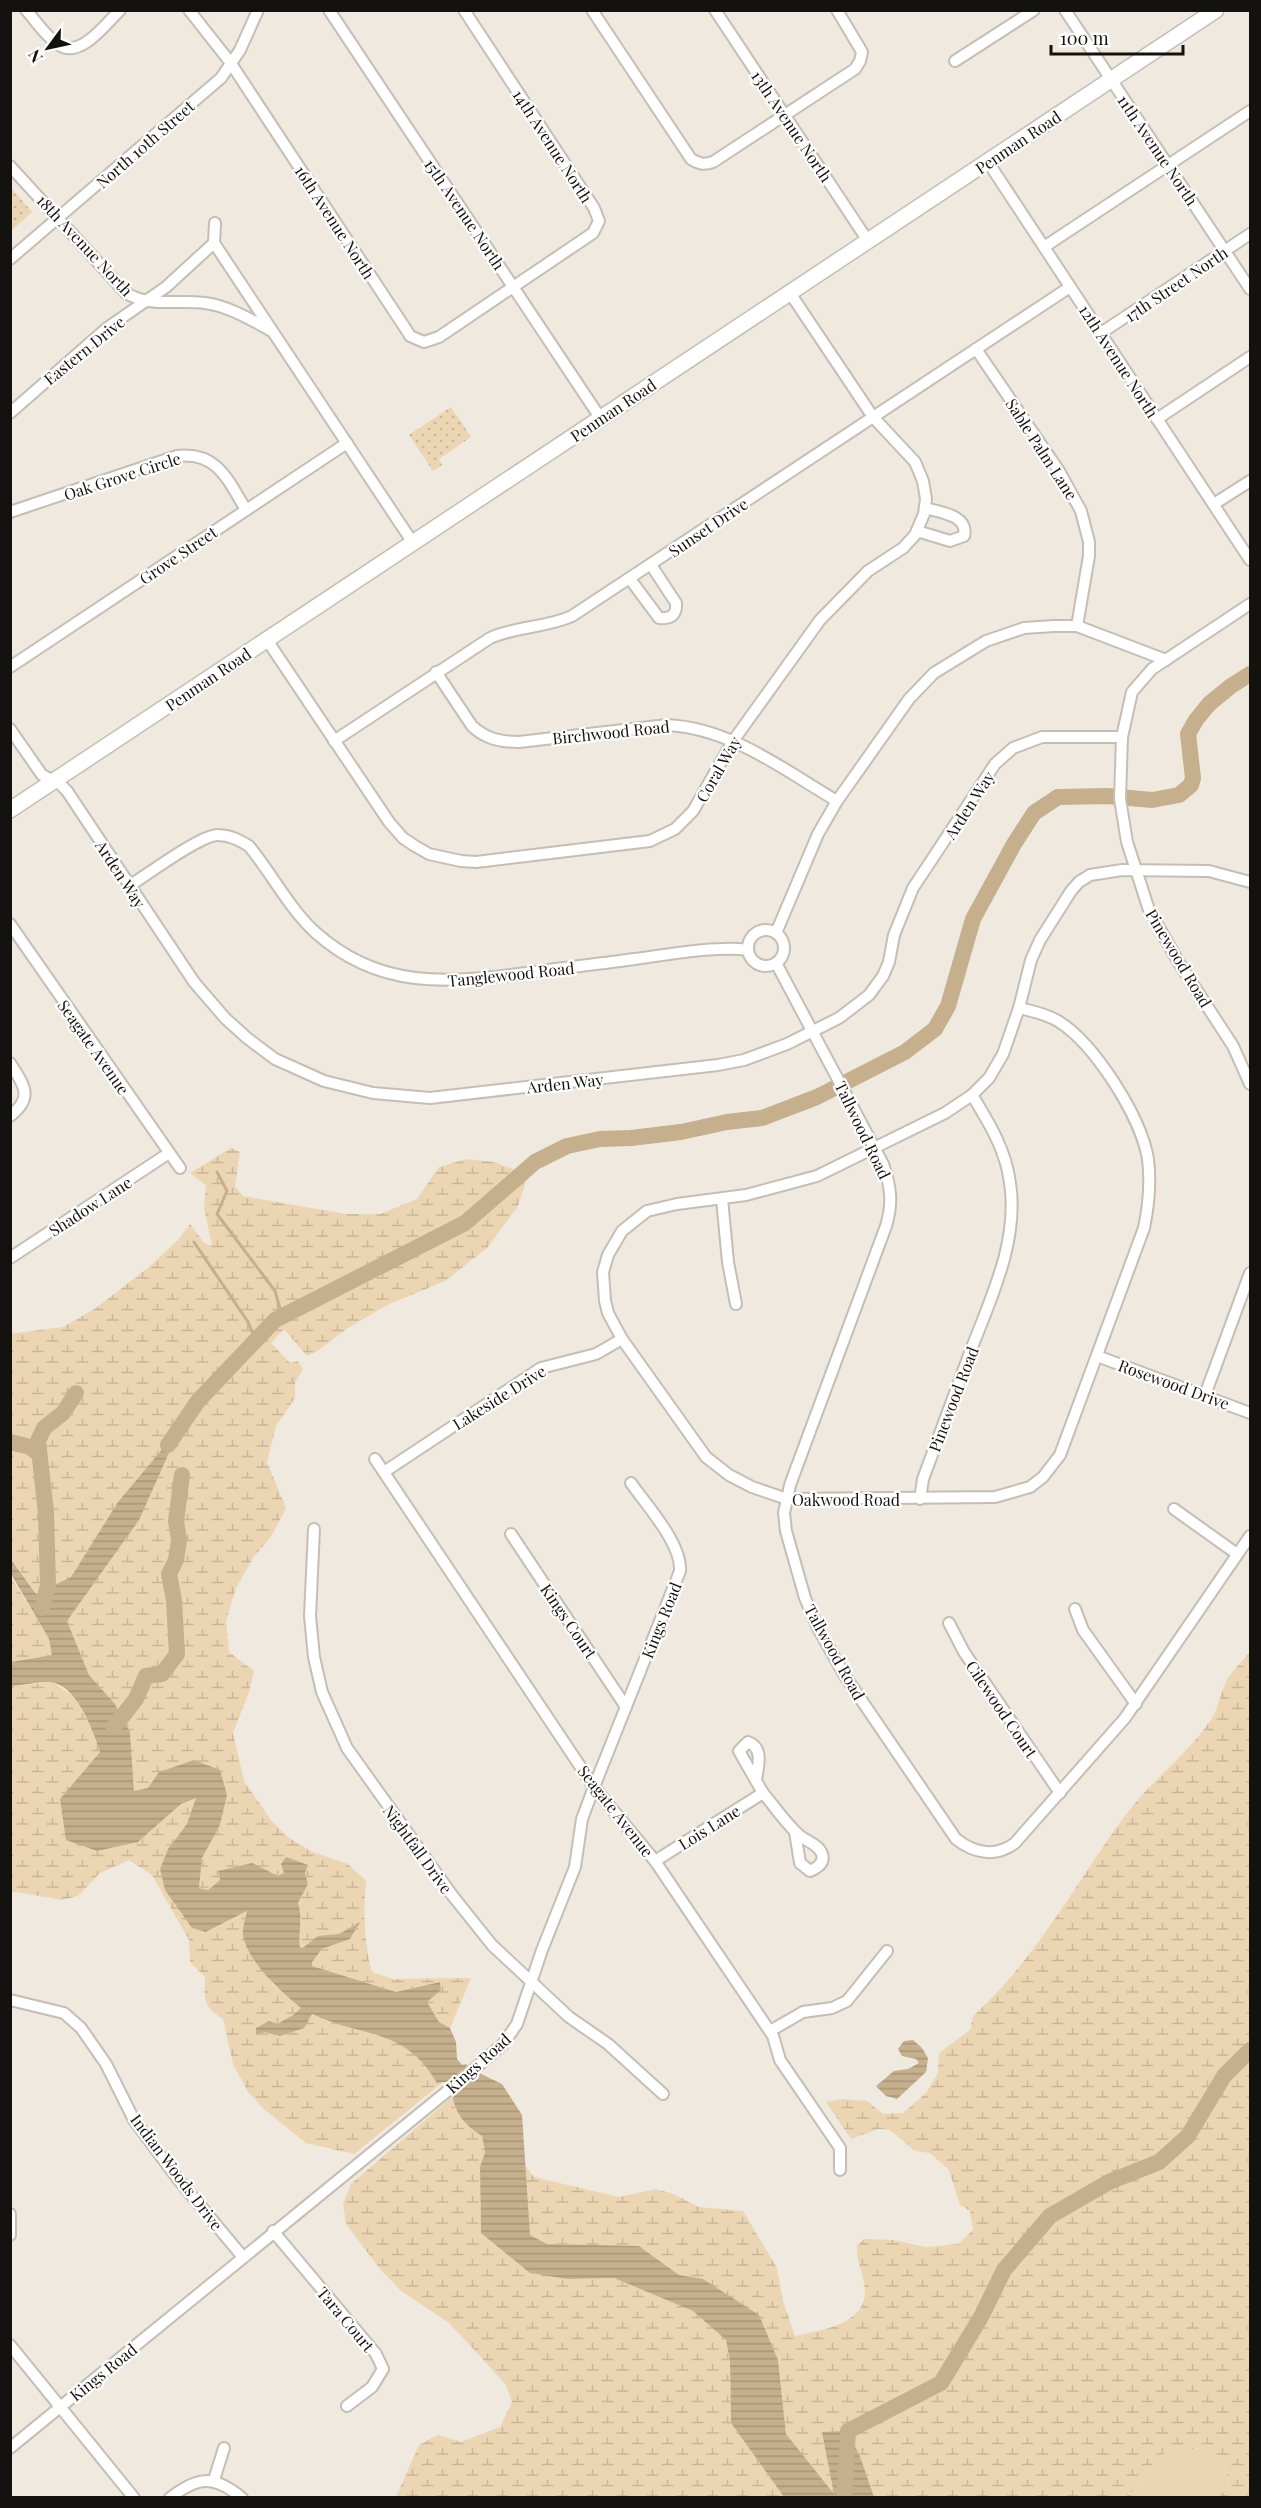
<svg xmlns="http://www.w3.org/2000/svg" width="1261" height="2508" viewBox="0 0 1261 2508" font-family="'Playfair Display',serif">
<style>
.grass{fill:#ebd5b3}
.wetland{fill:url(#wetland-marsh)}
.park{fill:url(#park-dots)}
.water{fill:url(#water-rules)}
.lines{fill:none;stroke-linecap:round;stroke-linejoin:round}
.stream{stroke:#c5af8c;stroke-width:3}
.river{stroke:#c5af8c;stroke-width:16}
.street-casing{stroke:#c4beb5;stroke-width:14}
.secondary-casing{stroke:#c4beb5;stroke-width:18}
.street{stroke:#fff;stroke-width:10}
.secondary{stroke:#fff;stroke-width:15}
.labels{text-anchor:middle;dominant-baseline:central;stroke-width:4.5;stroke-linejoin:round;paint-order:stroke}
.street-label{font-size:16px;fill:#14120f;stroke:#fff}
</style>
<defs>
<pattern id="wetland-marsh" width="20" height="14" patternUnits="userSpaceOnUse" patternTransform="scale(1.5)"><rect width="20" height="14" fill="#ebd5b3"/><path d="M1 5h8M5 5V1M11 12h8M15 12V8" fill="none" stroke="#c9b699"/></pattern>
<pattern id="park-dots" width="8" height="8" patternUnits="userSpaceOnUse" patternTransform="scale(1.5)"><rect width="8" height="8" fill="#ebd5b3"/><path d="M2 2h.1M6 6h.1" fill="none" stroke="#c9b699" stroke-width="1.8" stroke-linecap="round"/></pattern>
<pattern id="water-rules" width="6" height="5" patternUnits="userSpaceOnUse" patternTransform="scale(1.5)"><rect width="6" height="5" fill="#c5af8c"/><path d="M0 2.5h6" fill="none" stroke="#a89678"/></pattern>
</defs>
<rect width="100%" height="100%" fill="#f0e9e0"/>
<!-- grass -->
<path class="grass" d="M1201,2448L1225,2466L1229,2484L1219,2497L1132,2498L1131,2494L1140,2478L1162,2454Z"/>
<!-- wetland -->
<g class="wetland">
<path d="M231,1148L240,1152L235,1186L243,1196L346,1214H380L417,1199L439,1167L466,1159L495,1162L528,1175L518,1206L487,1248L445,1281L387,1305L348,1328L316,1352L307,1356L284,1329L271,1343L290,1363L298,1361L303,1369L295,1383V1398L276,1426L267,1462L286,1508L271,1537L253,1558L236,1588L226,1621L229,1652L254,1671L249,1692L233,1733L244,1781L271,1820L289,1838L313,1852L348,1864L366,1881C363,1911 364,1943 372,1972L394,1979L471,1978L450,2028L439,2022L426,2002L441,1990L440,1982L396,1992L312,1966V1962L322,1949L350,1939L358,1923L339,1934L318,1937L304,1947L300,1948C298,1932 303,1918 298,1903L308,1884L305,1873L308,1866L278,1876L218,1872L220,1880L208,1890L199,1888L202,1858L220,1825L227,1795L159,1772L149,1788L134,1791L130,1732L115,1704L89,1675L67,1621L139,1520L118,1502L71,1577L36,1594L11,1558L10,1334L63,1327L96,1308L150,1266L177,1241L190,1224L205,1244L212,1245L204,1208L206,1185L190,1173Z"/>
<path d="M10,1575L49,1639L53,1655L11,1662Z"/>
<path d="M1250,1652V2497H1219L1229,2484L1225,2466L1200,2448L1162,2454L1140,2478L1131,2494L1132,2497H874L861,2459L834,2496L786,2434L778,2360L703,2279L679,2275L639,2246L547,2244L529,2235L524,2164L534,2177L619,2197L656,2189L673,2194L699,2207L743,2211L777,2268L783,2301L795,2336C820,2330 865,2325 865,2292C865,2276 856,2263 857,2246L864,2239L893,2240L926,2247L958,2244L973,2230L970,2211L960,2205L949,2170L930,2153L915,2151L890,2130L878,2129L851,2139L826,2102L842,2099L867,2101L883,2114L903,2113L926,2093L938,2073L939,2053L971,2029L972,2019L975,2014C1037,1958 1075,1884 1124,1817C1150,1781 1188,1755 1212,1718C1218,1708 1220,1695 1225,1684C1230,1672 1242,1662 1250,1652Z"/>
<path d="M52,1682L75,1697L93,1731L100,1752L60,1799L138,1842L181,1804L196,1798L187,1825L168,1849L207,1932L248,1911L267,1973L273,1985L301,2008L293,2015L276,2024L269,2021L264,2032L280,2036L311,2014C361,2038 404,2026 437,2082L442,2083L354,2154L306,2143L264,2109L248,2092L233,2064L223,2019C203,2006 204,2000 205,1977L190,1962L189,1940L152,1875L129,1860L100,1873L78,1896L62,1900L11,1891L10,1686Z"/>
<path d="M452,2097C457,2116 465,2127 482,2136L485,2152L480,2167L481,2233L568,2279L614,2278L693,2311L726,2340L730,2361L731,2423L784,2497H396L419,2445L438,2435L461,2442L500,2427L512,2402L506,2385L479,2355L449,2323L400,2290L380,2269L346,2224L343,2204L351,2184Z"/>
</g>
<!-- park -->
<g class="park">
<path d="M11,188L32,212L11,231H10Z"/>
<path d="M451,407L471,437L439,459L442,465L433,471L409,435Z"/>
</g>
<!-- water -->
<g class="water">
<path d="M180,1428L139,1520L67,1621L89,1675L115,1704L130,1732L134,1791L148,1788L159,1772L194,1760L220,1770L227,1795L220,1825L202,1858L199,1888L208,1890L220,1880L218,1871L252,1863L278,1876L284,1873L281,1864L286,1857L308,1865L305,1873L308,1884L298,1903C303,1918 298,1932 300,1948L304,1947L318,1936L339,1934L360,1922L350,1939L322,1949L312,1962V1966L396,1992L440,1982L441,1990L427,2002L439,2022L450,2028L456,2042L457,2059L462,2065L467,2064L466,2069L471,2076L479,2073L502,2084L522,2115L530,2235L547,2244L639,2246L679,2275L703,2279L759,2315L778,2360L786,2434L834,2494L822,2432L848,2431L861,2459L874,2497H784L731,2423L730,2361L726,2340L693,2311L614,2278L568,2279L530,2273L481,2233L480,2167L485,2152L482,2136C465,2126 455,2114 452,2094L457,2091V2087L453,2081L437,2083C404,2026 361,2038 312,2014L304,2028L280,2036L264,2032L256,2035V2028L269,2021L277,2024L293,2015L301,2008C281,1992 247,1961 243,1935C242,1928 246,1918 247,1911L206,1932L192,1928L165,1890L160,1869L168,1849L187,1824L196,1798L181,1804L138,1842L97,1851L66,1840L60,1799L100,1752C93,1730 76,1683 49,1682C36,1682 23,1685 11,1686V1662L52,1655L49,1639L11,1574L10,1558L36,1594L71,1577L118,1502Z"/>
<path d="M913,2040L922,2048L928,2058L926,2072L897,2099L886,2096L876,2086L894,2071L908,2069L919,2063L916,2059L902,2056L898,2049L904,2041Z"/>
</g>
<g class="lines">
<!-- stream -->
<g class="stream">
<path d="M217,1172L227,1191L217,1214L275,1291L282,1316"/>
<path d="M194,1242L248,1322L256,1341"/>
</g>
<!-- river -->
<g class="river">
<path d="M10,1442L30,1447L38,1453"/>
<path d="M168,1445L198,1401L275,1320L465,1223L535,1162L567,1146L600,1139L631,1138L681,1132L727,1122L762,1118L817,1097L905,1052L935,1029L948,1006L973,919L1014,844L1034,813L1058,797L1107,796L1152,800L1179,795L1191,785L1193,778L1188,734L1196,720L1209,704L1231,686L1250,674"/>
<path d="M42,1608L48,1585L46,1513L38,1441L44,1428L63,1413L76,1393"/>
<path d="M114,1727L136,1699L146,1676L162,1674L177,1654L174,1600L169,1574L176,1560L179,1540L176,1521L182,1475"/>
<path d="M844,2498L848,2431L941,2383L981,2317L1004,2270L1050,2216L1109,2182L1159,2162L1188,2136L1224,2076L1250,2050"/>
</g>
<defs>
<g id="street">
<path d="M26,10C36,21 46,37 59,45C80,59 106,24 120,10"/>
<path d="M189,10L230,62L407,331L410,336L424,342L439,337L593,233L599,221L594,208L464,10"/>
<path d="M329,10L601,419"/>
<path d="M592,10L691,159C699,164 704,165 713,162L855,69L860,61L862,52L837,10"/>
<path d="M715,10L868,241"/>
<path d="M1065,10L1250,289"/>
<path d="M955,61L1034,10"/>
<path d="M988,162L1250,560"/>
<path d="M10,166L126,293C150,308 178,299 205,303C228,306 250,319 270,330"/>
<path d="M214,243L413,543"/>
<path d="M214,243L215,223"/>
<path d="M1044,247L1250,111"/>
<path d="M10,259L221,78L240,50L258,10"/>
<path d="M1101,333L1250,234"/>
<path d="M976,349L1059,471L1081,511L1089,542V556L1077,626"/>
<path d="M10,413L107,328L166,287L214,243"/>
<path d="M1157,419L1250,357"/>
<path d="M1214,504L1250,481"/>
<path d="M10,512L177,456C217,451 228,480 246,510"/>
<path d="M917,531L950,541L964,536C969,515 939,512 925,508"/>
<path d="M630,579L659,618C671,619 677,615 676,603L651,565"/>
<path d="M1250,604L1152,669L1132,692L1122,737L1120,799L1127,842L1149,910L1179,963L1233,1046L1250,1084"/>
<path d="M267,640L389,822L403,838L415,846L429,854L461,861L476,862L650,841L675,829L693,811L733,741L820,620L868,571L903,548L915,535L924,514L926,499L923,481L915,462L873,417L790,293"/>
<path d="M10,667L347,443"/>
<path d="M436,672L472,726C486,739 500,742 519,742L667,725C731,728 784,770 837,801"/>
<path d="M10,729L42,775L60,784L67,791L194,982L225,1018L247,1038L275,1059L324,1081L373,1093L430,1098L718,1065L744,1060L787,1044L839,1018L869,995L883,976L889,962L894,935L913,888L995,764L1013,748L1042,737H1122"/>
<path d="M334,741L490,638C516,626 546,628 572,616L1070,287"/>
<path d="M129,886C147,875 200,835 218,835C230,835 239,840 249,846C272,874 289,908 315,932C379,990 448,983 526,973C562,968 598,964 635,959C664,955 721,945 748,950"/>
<path d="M10,924L180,1168"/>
<circle cx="766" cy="948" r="18"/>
<path d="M776,933L818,834L837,801L909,699L934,673L986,641L1024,628L1054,626H1077L1166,660"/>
<path d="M776,963L883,1164C891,1187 893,1203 886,1226L790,1485L784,1513L786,1531L805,1598L818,1628L845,1676L956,1839C974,1853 995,1858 1015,1843L1125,1718L1250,1536"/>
<path d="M1019,1008C1033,1011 1046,1014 1058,1021C1095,1044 1141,1117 1148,1159C1151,1183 1149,1204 1144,1228L1060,1455L1043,1477L1030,1487L995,1497L787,1499L752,1487L729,1475L706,1457L622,1339L608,1313L605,1301L603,1272L608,1255L622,1231L647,1211L677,1204L746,1195L817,1176L945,1113L972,1095L989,1078L1003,1054L1019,1008L1031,960L1040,940L1071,891L1079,882L1090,875L1122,870L1209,871L1250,882"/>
<path d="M10,1063C23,1084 35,1097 10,1116"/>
<path d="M722,1199L728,1262L736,1304"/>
<path d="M10,1258L169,1153"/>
<path d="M1097,1356L1250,1413"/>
<path d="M1205,1395L1250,1273"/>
<path d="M375,1459L594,1787L655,1861L773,2036L780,2060L840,2148V2170"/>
<path d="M384,1472L541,1368L596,1354L622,1339"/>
<path d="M920,1499L923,1479C939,1436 955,1393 971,1350C991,1298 1019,1240 1010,1183C1006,1150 989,1123 972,1095"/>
<path d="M1174,1509L1237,1554"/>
<path d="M314,1529L310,1616L314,1657L322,1692L347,1748L452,1895L492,1945L569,2017L608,2044L663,2094"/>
<path d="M511,1534L626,1707"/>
<path d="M1075,1609L1083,1630L1136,1704"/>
<path d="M949,1623L964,1652L1060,1793"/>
<path d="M756,1780C758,1766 764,1748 748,1742L739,1751L763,1793"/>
<path d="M655,1861L763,1793C775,1807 786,1824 800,1836C807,1841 819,1845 822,1854C825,1863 817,1868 810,1871L800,1863L795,1832"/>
<path d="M10,2000L64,2013L81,2028L106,2064L134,2120L178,2179L242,2256"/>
<path d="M770,2031L803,2012L832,2008L847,2001L887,1951"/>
<path d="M10,2214V2235"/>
<path d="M273,2231L376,2354L383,2369L372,2387L347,2406"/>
<path d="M10,2345L134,2498"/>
<path d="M10,2448L472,2071L503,2044L517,2024L542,1950L575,1867L582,1819L594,1787L680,1571C682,1544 647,1506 631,1483"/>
<path d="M214,2480L224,2448"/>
<path d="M170,2498C198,2476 214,2475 242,2498"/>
</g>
<path id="secondary" d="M10,810L1216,10"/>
</defs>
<!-- street casing -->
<use href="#street" class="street-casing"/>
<!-- secondary casing -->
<use href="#secondary" class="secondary-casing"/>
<!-- street -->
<use href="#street" class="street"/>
<!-- secondary -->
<use href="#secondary" class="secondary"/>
</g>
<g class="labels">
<!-- street labels -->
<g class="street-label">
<text transform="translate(792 126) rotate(56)">13th Avenue North</text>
<text transform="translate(1018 142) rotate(-34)">Penman Road</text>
<text transform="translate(145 144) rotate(-41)">North 10th Street</text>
<text transform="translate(553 146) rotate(57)">14th Avenue North</text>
<text transform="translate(1158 150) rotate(56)">11th Avenue North</text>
<text transform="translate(465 214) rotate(56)">15th Avenue North</text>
<text transform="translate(335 222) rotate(57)">16th Avenue North</text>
<text transform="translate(85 245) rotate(47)">18th Avenue North</text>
<text transform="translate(1176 284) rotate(-34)">17th Street North</text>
<text transform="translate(84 350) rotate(-39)">Eastern Drive</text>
<text transform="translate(1119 361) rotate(57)">12th Avenue North</text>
<text transform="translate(613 410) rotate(-34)">Penman Road</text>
<text transform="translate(1042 449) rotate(57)">Sable Palm Lane</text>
<text transform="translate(122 476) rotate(-18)">Oak Grove Circle</text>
<text transform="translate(708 527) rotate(-34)">Sunset Drive</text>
<text transform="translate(178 555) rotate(-34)">Grove Street</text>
<text transform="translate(208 679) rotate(-34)">Penman Road</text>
<text transform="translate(611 732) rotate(-6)">Birchwood Road</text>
<text transform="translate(718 769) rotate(-60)">Coral Way</text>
<text transform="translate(969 805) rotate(-57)">Arden Way</text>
<text transform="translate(121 874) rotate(57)">Arden Way</text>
<text transform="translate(1179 958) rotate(59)">Pinewood Road</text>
<text transform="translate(511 974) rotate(-6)">Tanglewood Road</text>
<text transform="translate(94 1047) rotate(55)">Seagate Avenue</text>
<text transform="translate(565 1083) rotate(-6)">Arden Way</text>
<text transform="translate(863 1130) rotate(64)">Tallwood Road</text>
<text transform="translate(90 1206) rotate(-33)">Shadow Lane</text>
<text transform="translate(1174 1384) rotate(20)">Rosewood Drive</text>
<text transform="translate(499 1397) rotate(-32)">Lakeside Drive</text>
<text transform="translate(953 1399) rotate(-69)">Pinewood Road</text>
<text x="846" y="1499">Oakwood Road</text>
<text transform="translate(661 1620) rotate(-68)">Kings Road</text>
<text transform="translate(569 1621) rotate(56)">Kings Court</text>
<text transform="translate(835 1652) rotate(61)">Tallwood Road</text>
<text transform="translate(1002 1709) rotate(56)">Cilewood Court</text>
<text transform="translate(616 1811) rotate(52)">Seagate Avenue</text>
<text transform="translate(709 1827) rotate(-32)">Lois Lane</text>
<text transform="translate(418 1849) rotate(54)">Nightfall Drive</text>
<text transform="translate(478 2063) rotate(-42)">Kings Road</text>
<text transform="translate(177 2172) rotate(53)">Indian Woods Drive</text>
<text transform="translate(346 2319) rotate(50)">Tara Court</text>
<text transform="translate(103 2372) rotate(-39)">Kings Road</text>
</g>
</g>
<!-- border -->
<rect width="1261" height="2508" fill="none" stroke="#14120f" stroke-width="24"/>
<!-- north arrow -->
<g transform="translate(48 48) rotate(237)" stroke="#ffffff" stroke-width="4.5" paint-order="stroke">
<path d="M0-4.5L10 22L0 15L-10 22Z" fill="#14120f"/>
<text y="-9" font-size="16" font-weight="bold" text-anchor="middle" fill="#14120f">N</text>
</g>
<!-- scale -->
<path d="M1051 45v9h132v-9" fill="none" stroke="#14120f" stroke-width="3"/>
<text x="1060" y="45" font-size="18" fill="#14120f" stroke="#ffffff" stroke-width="4.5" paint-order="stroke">100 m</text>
</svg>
